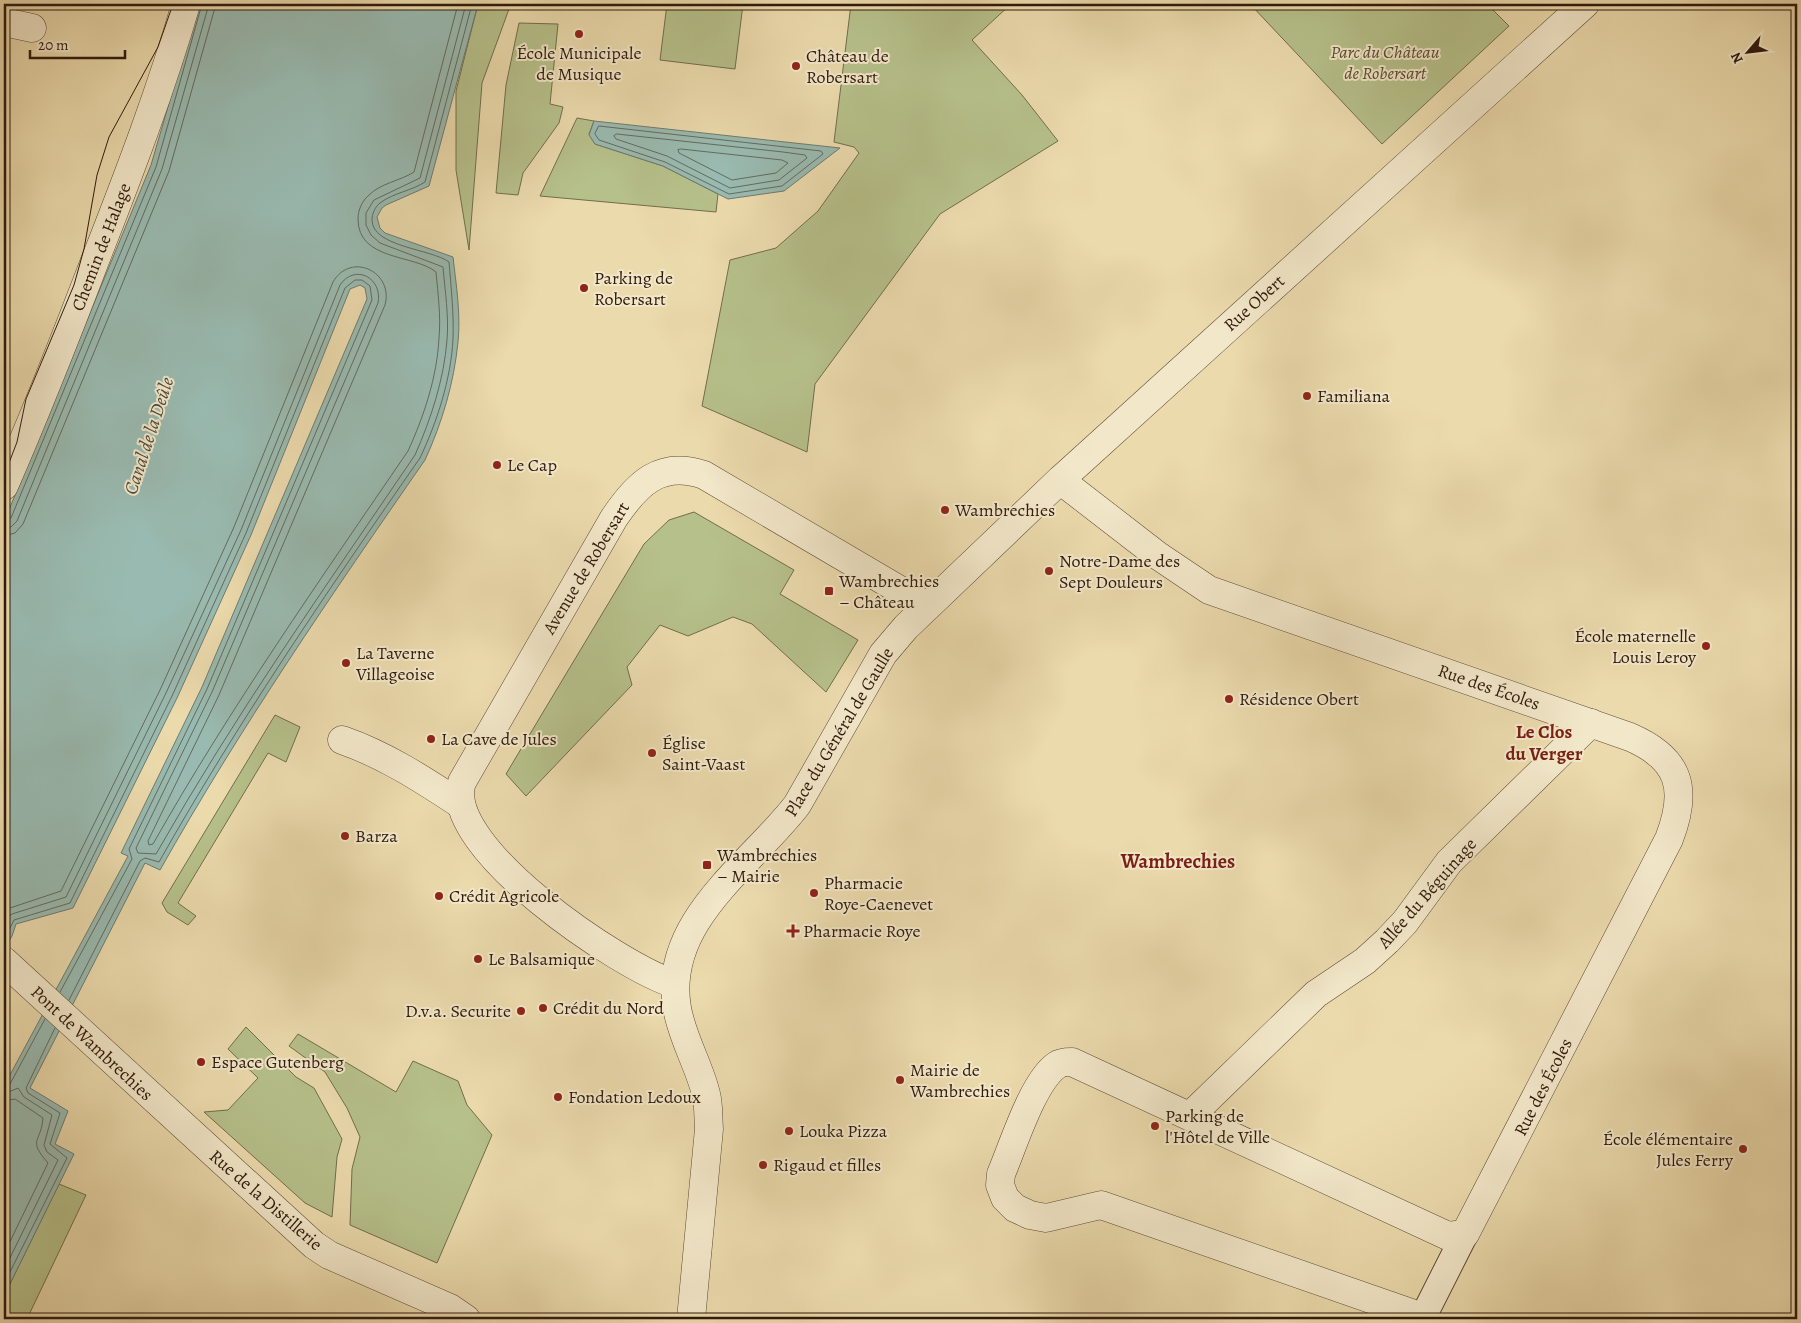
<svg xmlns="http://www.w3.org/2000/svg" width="1801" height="1323" viewBox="0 0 1801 1323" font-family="Alegreya,serif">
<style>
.green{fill:#b6c08a;stroke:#726d4b}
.water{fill:#99bab0;stroke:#6f7a6e}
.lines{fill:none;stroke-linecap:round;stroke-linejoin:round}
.shore{stroke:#646a5e;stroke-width:1}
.pedestrian-casing{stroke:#5e4a34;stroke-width:28}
.minor-casing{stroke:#5e4a34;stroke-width:29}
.tertiary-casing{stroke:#5e4a34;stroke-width:29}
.pedestrian{stroke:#f2e7c9;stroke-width:26}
.minor{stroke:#f2e7c9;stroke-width:28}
.tertiary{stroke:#f2e7c9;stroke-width:28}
.tram{stroke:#2f1a0c;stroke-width:1}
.poi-dot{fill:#8f2418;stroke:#f2e7c9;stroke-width:2}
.labels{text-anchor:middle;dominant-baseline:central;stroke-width:4;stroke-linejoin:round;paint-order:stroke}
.park-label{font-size:18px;font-style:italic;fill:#584c32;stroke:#f2e7c9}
.poi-label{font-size:18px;fill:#2f1a0c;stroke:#f2e7c9;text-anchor:start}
.street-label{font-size:18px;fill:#2f1a0c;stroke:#f2e7c9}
.water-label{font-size:19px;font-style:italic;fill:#4f4a3d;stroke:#f2e7c9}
.neighbourhood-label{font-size:19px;font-weight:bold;fill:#7a1f14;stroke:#f2e7c9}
.quarter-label{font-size:20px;font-weight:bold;fill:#7a1f14;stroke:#f2e7c9}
</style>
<rect width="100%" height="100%" fill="#ebdaac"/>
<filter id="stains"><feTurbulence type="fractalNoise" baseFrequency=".004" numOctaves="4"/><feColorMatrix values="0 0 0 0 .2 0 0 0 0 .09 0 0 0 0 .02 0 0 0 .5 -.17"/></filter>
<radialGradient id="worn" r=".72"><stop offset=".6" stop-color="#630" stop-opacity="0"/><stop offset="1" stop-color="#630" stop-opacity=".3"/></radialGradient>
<!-- green -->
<g class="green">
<path d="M478,4H489L509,9L482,83L469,250L456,170V91Z"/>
<path d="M667,4H743L735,69L660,60Z"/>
<path d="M851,4H1011L972,40L1022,95L1058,141L940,214L815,384L807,452L702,406L730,260L776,248L818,211L859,153L854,147L834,142Z"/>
<path d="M1250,4H1487L1509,26L1382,144Z"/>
<path d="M519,23L558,24L550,104L563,107L559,123L523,173L518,195L496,193L506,85Z"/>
<path d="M577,118L594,121L589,134L595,144L663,166L718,194L716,212L540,196Z"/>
<path d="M694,512L794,570L780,594L858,640L826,692L752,624L733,617L688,636L660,625L627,667L632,685L526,796L506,774L644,544L669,520Z"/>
<path d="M275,715L300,727L286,762L268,753L178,903L196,916L188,925L167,912L162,903Z"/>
<path d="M246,1027L296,1077L314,1088L342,1139L337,1157L332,1217L305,1203L204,1112L228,1110L258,1078L228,1049Z"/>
<path d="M298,1034L396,1092L413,1061L458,1081L467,1105L492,1135L437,1263L350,1225L352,1169L360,1137L347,1108L325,1072L289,1046Z"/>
<path d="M59,1184L86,1195L27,1319H4V1296Z"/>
</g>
<!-- water -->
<g class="water">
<path d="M198,4H478L429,186L386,205L382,208L377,217L380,228L385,233L453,257C456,284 461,314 458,342C454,383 442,423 425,460C332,594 240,728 160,870L145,863L30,1088L68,1111L55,1144L74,1154L4,1296V1086L128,856L121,853L202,687L367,299L365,288L360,285L350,289L251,535L177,698L73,908L16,924L12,936L4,949V522L151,165Z"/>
<path d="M594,121L840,148L784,191L728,199L663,166L595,144L589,135Z"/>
</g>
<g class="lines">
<!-- shore -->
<g class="shore">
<path d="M599,126L821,151L823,154L782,186L729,194L665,162L599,140L595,134Z"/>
<path d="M617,134L783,152L805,155L807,158L779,180L730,188L667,156L616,139L614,136Z"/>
<path d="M681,149L782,160L788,163L776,173L732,180L679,153L678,150Z"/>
<path d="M4,522L11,518L156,167L202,4"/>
<path d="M4,528L11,527L17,521L162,169L209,4"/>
<path d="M4,536L15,533L23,524L169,171L216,4"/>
<path d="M4,910L61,891L160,690L234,527L333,282C351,251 394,272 385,305L219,695L148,841L149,845L153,844C230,708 320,580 408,451C424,416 437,377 439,338C441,317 438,294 436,272C414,254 358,261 358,219C358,210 362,201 369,195C381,183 400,181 414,172L458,4"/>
<path d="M4,926L7,918L12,914L66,897L166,693L241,530L340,285C355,263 383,278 378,303L212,692L136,848L138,853L156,854C235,715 326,586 415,455C431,419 444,379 447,340C449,316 445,291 443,267L380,243L371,235L366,225V213L374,200L420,178L466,4"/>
<path d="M4,940L14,920L70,903L172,696L246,533L345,288L355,280H362L370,286L372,300L207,689L129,849L132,859L60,992"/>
<path d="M69,1000L140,861L145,858L159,862C238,722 328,590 420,458C437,422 451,379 453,339C454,314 451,287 449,262C432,249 372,247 372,220C372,214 375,207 380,203C393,193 411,191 425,182L472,4"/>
<path d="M4,1087L10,1084L45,1019"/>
<path d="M4,1094L18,1088L24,1097L52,1115L44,1145L47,1152L58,1160L4,1270"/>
<path d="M4,1101L15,1099L43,1118C41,1143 27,1139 48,1163L4,1254"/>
<path d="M4,1284L67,1158L50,1144L60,1113L28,1093L26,1088L55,1028"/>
</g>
<defs>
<path id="pedestrian" d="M1422,1319L1465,1234"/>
<g id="minor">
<path d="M4,22L32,28"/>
<path d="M1060,480L1157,555L1209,590L1630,737C1681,759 1688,790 1669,839L1465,1234L1448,1236L1072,1062C1068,1062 1061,1062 1057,1065C1033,1081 1013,1146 1001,1174L1000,1185L1005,1198L1015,1208L1030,1215L1046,1218L1101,1205L1411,1313L1415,1319"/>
<path d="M4,486C37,410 67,334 96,258C129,174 161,90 186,4"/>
<path d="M342,740C385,755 422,779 460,804"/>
<path d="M675,984C621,968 440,846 462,782L614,518C637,484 660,460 704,475L927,606"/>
<path d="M1190,1116L1316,994L1365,961L1387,941L1405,922L1449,862L1591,723"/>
</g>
<g id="tertiary">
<path d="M4,961L314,1245L329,1255L450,1308L466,1319"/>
<path d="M691,1319L709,1129C708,1117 709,1105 706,1094C699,1065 682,1038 677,1008C662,921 751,865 797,805L883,654L906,627L1060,480L1585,4"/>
</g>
</defs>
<!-- pedestrian casing -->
<use href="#pedestrian" class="pedestrian-casing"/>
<!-- minor casing -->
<use href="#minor" class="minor-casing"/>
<!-- tertiary casing -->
<use href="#tertiary" class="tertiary-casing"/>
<!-- pedestrian -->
<use href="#pedestrian" class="pedestrian"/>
<!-- minor -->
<use href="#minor" class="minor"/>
<!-- tertiary -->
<use href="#tertiary" class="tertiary"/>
<!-- tram -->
<path class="tram" d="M4,476L17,442L26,399L74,285L84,249L97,175L109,137L158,47L173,4"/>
</g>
<!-- markers -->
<g class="poi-dot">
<circle cx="579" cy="34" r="5"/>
<circle cx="796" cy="66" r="5"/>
<circle cx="584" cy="288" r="5"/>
<circle cx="1307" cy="396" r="5"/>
<circle cx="497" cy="465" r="5"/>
<circle cx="945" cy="510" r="5"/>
<circle cx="1049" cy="571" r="5"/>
<rect x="824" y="586" width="10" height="10" rx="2.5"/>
<circle cx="1706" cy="646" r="5"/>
<circle cx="346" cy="663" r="5"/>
<circle cx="1229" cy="699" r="5"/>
<circle cx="431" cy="739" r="5"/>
<circle cx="652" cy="753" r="5"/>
<circle cx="345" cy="836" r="5"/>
<rect x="702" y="860" width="10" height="10" rx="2.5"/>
<circle cx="814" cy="893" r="5"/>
<circle cx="439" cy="896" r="5"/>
<path d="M790.5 923.5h5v5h5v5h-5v5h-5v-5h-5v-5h5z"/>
<circle cx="478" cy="959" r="5"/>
<circle cx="543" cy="1008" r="5"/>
<circle cx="521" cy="1011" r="5"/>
<circle cx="201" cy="1062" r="5"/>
<circle cx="900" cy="1080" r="5"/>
<circle cx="558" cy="1097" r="5"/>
<circle cx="1155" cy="1126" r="5"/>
<circle cx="789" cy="1131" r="5"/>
<circle cx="1743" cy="1149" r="5"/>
<circle cx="763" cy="1165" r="5"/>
</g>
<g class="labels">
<!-- park labels -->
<g class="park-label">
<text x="1385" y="52">Parc du Château<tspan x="1385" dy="21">de Robersart</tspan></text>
</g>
<!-- poi labels -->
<g class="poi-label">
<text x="579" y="53" text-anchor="middle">École Municipale<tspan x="579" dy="21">de Musique</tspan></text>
<text x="806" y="56">Château de<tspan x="806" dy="21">Robersart</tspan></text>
<text x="594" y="278">Parking de<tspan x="594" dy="21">Robersart</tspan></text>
<text x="1317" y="396">Familiana</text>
<text x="507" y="465">Le Cap</text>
<text x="955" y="510">Wambrechies</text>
<text x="1059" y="561">Notre-Dame des<tspan x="1059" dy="21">Sept Douleurs</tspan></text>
<text x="839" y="581">Wambrechies<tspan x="839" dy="21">– Château</tspan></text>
<text x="1696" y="636" text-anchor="end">École maternelle<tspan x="1696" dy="21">Louis Leroy</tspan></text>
<text x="356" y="653">La Taverne<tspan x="356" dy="21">Villageoise</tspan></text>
<text x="1239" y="699">Résidence Obert</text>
<text x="441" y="739">La Cave de Jules</text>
<text x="662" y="743">Église<tspan x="662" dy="21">Saint-Vaast</tspan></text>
<text x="355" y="836">Barza</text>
<text x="717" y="855">Wambrechies<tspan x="717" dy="21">– Mairie</tspan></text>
<text x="824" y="883">Pharmacie<tspan x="824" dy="21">Roye-Caenevet</tspan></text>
<text x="449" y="896">Crédit Agricole</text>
<text x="803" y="931">Pharmacie Roye</text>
<text x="488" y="959">Le Balsamique</text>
<text x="553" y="1008">Crédit du Nord</text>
<text x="511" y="1011" text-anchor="end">D.v.a. Securite</text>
<text x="211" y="1062">Espace Gutenberg</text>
<text x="910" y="1070">Mairie de<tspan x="910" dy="21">Wambrechies</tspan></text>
<text x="568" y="1097">Fondation Ledoux</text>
<text x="1165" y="1116">Parking de<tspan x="1165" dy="21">l'Hôtel de Ville</tspan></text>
<text x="799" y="1131">Louka Pizza</text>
<text x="1733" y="1139" text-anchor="end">École élémentaire<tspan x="1733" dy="21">Jules Ferry</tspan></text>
<text x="773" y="1165">Rigaud et filles</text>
</g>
<!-- street labels -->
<g class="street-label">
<text transform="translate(101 247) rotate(-69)">Chemin de Halage</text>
<text transform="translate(1254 303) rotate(-42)">Rue Obert</text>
<text transform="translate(586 568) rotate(-59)">Avenue de Robersart</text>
<text transform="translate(1489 687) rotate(19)">Rue des Écoles</text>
<text transform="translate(839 732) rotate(-59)">Place du Général de Gaulle</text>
<text transform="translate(1427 893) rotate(-49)">Allée du Béguinage</text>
<text transform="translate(92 1043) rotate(43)">Pont de Wambrechies</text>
<text transform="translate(1543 1087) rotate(-63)">Rue des Écoles</text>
<text transform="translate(266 1200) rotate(41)">Rue de la Distillerie</text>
</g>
<!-- water labels -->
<g class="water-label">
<text transform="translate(149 436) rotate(-72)">Canal de la Deûle</text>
</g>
<!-- neighbourhood labels -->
<g class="neighbourhood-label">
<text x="1544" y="732">Le Clos<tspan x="1544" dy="22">du Verger</tspan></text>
</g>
<!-- quarter labels -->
<g class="quarter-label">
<text x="1178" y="861">Wambrechies</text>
</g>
</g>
<!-- margin -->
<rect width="1801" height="1323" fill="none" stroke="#ebdaac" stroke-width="20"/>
<rect x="5" y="5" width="1791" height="1313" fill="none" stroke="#2f1a0c" stroke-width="2.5"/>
<rect x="10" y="10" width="1781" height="1303" fill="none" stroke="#2f1a0c"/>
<!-- north arrow -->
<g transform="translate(1748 52) rotate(242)" stroke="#f2e7c9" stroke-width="4" paint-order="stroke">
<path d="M0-4L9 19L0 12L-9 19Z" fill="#2f1a0c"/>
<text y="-8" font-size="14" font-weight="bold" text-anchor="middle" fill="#2f1a0c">N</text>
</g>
<!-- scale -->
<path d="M30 50v8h95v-8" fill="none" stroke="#2f1a0c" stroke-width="2.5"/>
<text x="38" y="50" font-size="15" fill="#2f1a0c" stroke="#f2e7c9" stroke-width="4" paint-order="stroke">20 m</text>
<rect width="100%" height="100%" filter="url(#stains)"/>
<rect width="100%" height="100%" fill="url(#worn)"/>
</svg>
